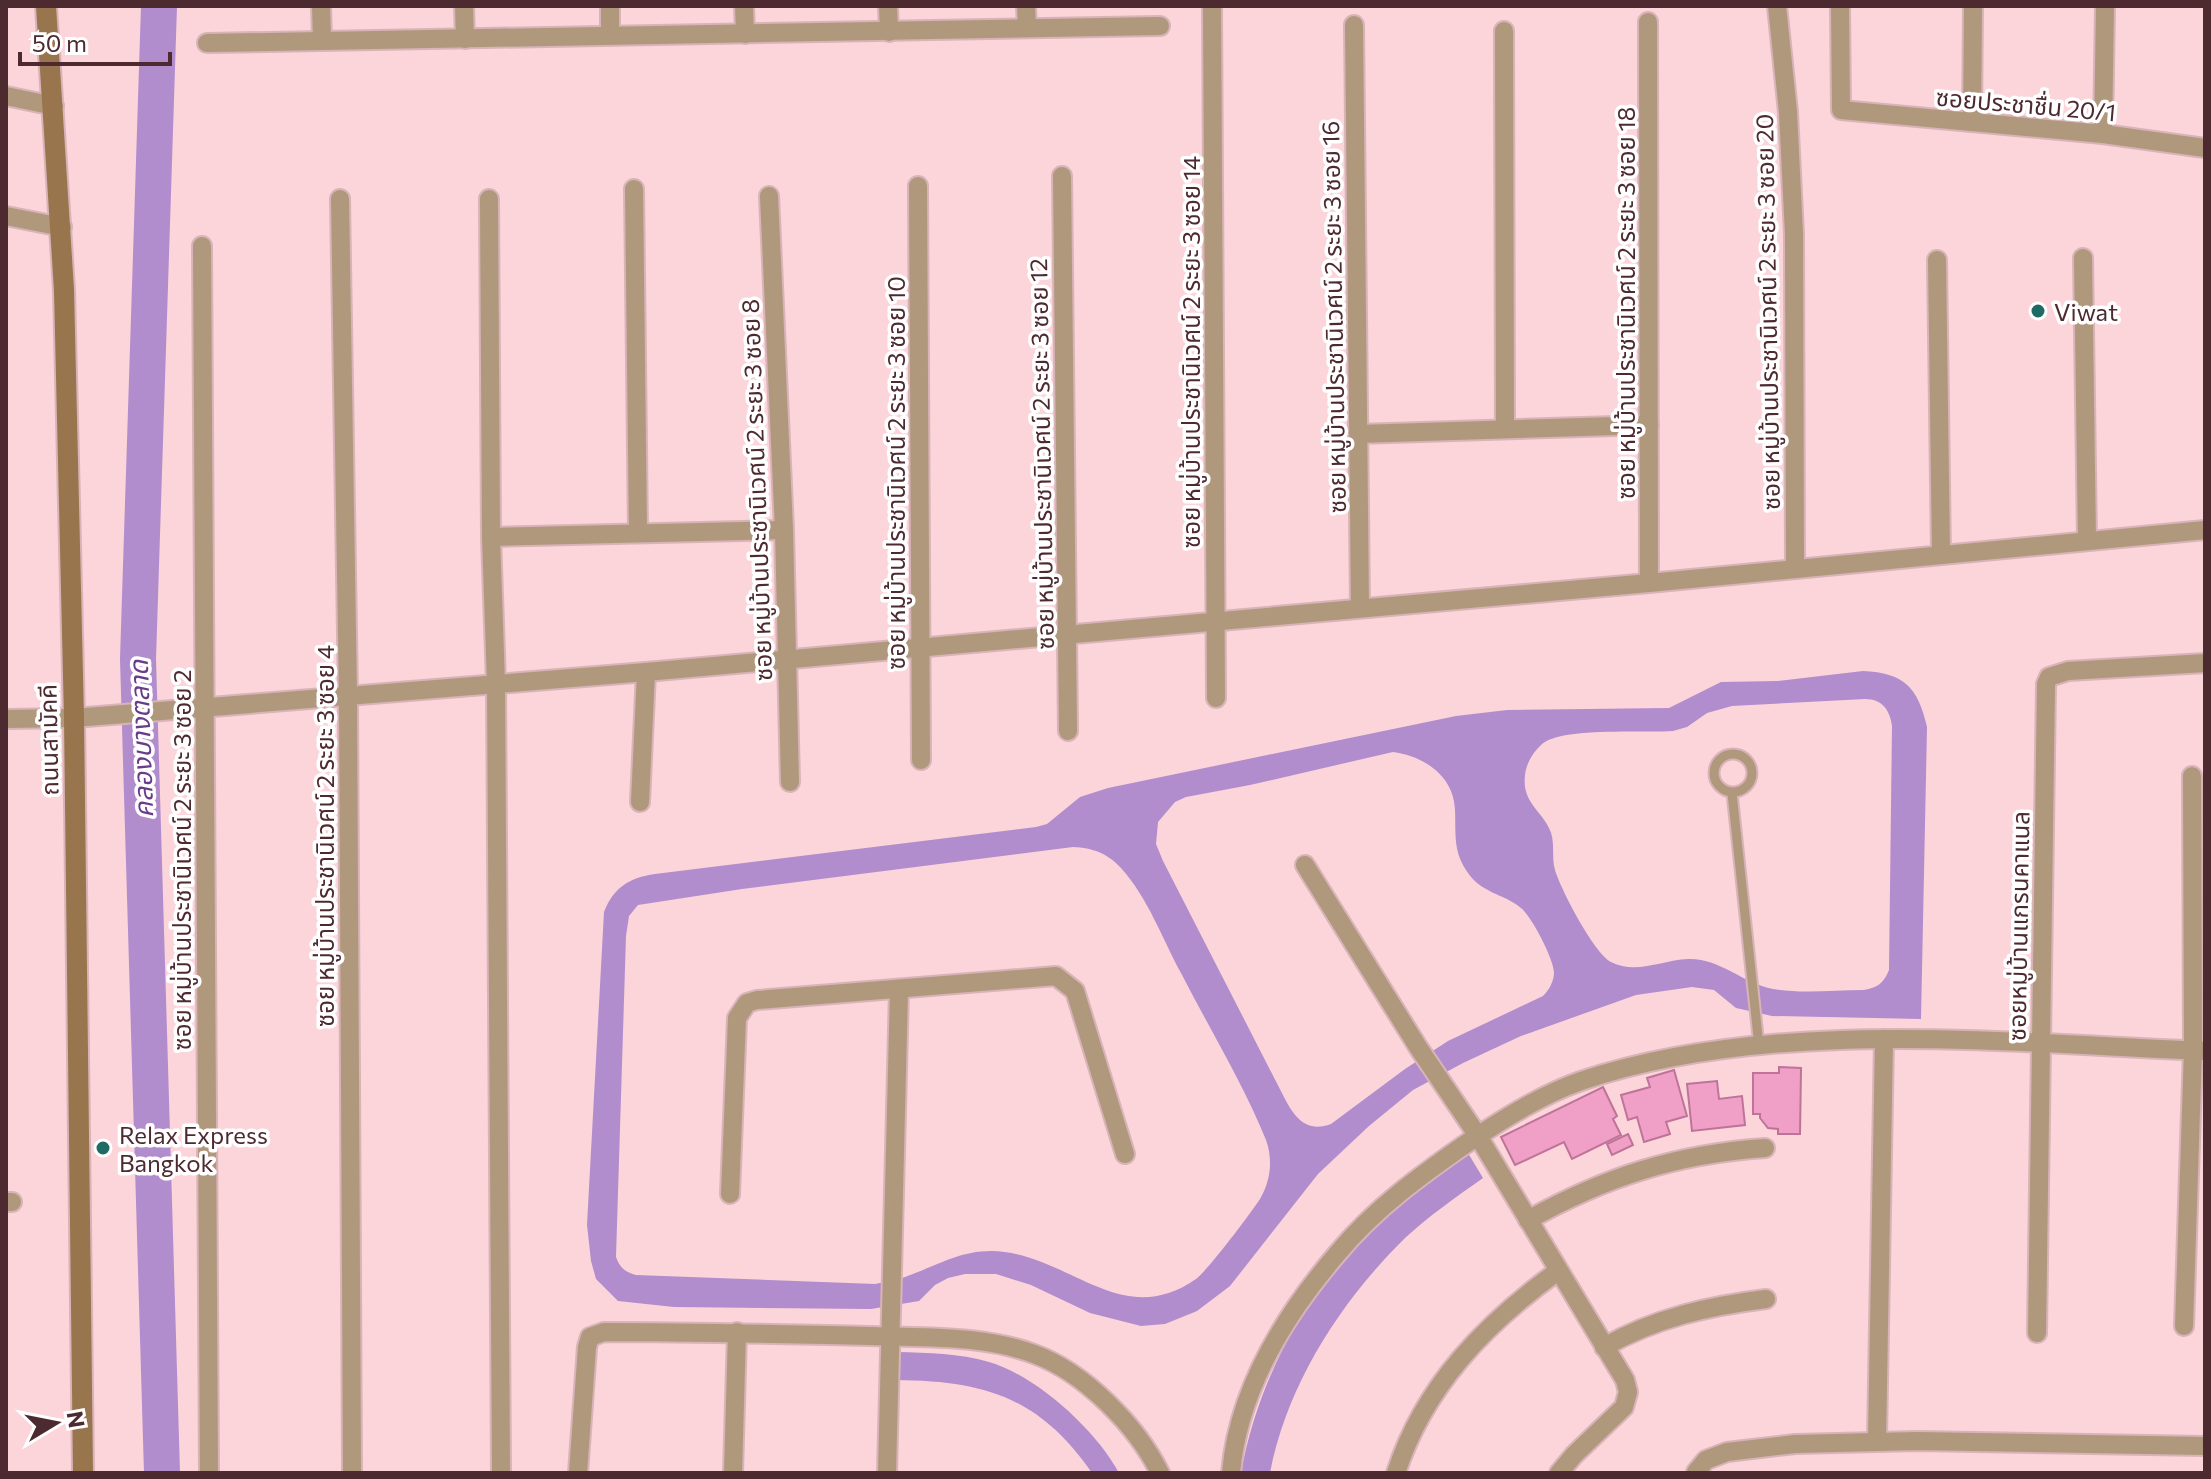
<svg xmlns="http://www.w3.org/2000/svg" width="2211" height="1479" viewBox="0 0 2211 1479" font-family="Commissioner,'Noto Sans Thai',sans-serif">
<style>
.water{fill:#b18dcd;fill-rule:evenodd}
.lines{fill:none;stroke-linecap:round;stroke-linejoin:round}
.river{stroke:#b18dcd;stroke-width:36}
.building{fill:#f0a0c6;stroke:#bf7398;stroke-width:2}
.lane-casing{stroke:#d8b3b8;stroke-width:13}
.street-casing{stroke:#d8b3b8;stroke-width:22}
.secondary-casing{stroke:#d8b3b8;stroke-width:24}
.lane{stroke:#b0987d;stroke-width:9}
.street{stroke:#b0987d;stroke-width:18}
.secondary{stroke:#98754c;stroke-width:20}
.poi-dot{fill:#1e6a65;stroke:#fff;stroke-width:3}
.labels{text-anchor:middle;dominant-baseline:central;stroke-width:7;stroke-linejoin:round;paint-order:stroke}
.street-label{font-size:24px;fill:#4d2a30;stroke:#fff}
.poi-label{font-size:24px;fill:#4d2a30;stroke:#fff;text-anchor:start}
.water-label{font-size:26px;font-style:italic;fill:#693b88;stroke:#fff}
</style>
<rect width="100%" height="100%" fill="#fbd5da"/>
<!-- water -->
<g class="water">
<path d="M1863,671C1904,673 1918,687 1927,727L1921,1019L1772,1016L1736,1008L1714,990L1692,987L1636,995L1521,1036L1463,1063L1413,1090L1369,1126L1318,1174L1230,1286L1197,1311L1165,1324L1141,1326L1090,1313L1031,1285L996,1274H965L948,1278L935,1285L919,1301L871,1309L674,1307L618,1301L596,1279L591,1261L587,1225L604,912C614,887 629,878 655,874L1036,827L1047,824L1080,797L1108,788L1456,716L1507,710L1669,708L1721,682L1778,681ZM1865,699C1882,699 1890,710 1892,726L1889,970C1884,983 1877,988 1864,990C1835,990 1801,994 1773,989C1742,983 1720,958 1688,959C1662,960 1636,975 1611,962C1594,953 1561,890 1555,870C1551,857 1556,841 1549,828C1542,813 1528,805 1525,787C1523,770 1529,756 1542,744C1562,727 1644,733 1673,731L1687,727L1707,713L1732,706ZM1393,752C1424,756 1454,776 1455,810C1456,833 1453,850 1466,870C1481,894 1503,893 1521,908C1532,917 1555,961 1554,974C1553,983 1549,990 1543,996L1448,1041L1405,1069L1331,1124C1307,1133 1295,1118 1285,1099L1163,861L1156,844L1158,822L1175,802L1186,797L1250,785ZM1073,847C1093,848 1107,853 1121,868C1148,898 1162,938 1181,973C1209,1028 1243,1083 1266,1140C1269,1148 1270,1156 1270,1164C1270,1176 1266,1189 1260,1199C1251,1213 1208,1270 1196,1279C1120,1332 1068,1252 991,1251C958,1251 934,1267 905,1277C896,1281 885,1282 875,1284L636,1275C625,1272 620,1268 616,1257L626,936L629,916L638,905L742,889Z"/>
<path d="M1468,1153L1483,1178C1456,1197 1429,1216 1405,1238C1341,1301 1287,1384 1270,1473H1241C1257,1383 1305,1291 1372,1228C1401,1200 1436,1177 1468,1153Z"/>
<path d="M897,1352C928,1353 959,1353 989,1362C1037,1376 1096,1430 1119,1473H1092C1039,1397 985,1381 896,1380Z"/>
</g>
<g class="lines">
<!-- river -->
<path class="river" d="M159,6L138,659L162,1473"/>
</g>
<!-- building -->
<g class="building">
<path d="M1779,1067L1801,1068L1800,1134H1778V1129L1768,1128L1760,1118V1114H1753V1073H1779Z"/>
<path d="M1674,1070L1687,1116L1666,1122L1670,1134L1644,1142L1637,1117L1628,1120L1621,1095L1650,1087L1647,1078Z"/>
<path d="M1717,1081L1719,1099L1742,1096L1745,1125L1692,1131L1687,1084Z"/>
<path d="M1603,1087L1617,1116L1613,1119L1621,1135L1572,1159L1564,1142L1515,1165L1501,1137Z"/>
<path d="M1628,1134L1633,1145L1612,1155L1607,1144Z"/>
</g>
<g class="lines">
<defs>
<g id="lane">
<circle cx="1733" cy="773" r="19"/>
<path d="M1732,793L1759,1046"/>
</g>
<g id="street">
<path d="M321,6L322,40"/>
<path d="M464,6L465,39"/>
<path d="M610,6V35"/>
<path d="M744,6L745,34"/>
<path d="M888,6L889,32"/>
<path d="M1026,6L1027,28"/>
<path d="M1212,6L1216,698"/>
<path d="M1777,6L1788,112L1794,234L1795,569"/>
<path d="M1840,6L1841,110L2103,134L2205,148"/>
<path d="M1648,22L1649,583"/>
<path d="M1354,25L1360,608"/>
<path d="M1504,31L1505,428"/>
<path d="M207,43L1160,26"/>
<path d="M6,96L54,106"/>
<path d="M1972,122L1973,6"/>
<path d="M2103,134L2105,6"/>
<path d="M1062,176L1068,731"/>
<path d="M918,186L921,760"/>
<path d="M634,189L638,533"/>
<path d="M769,196L784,530L790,782"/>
<path d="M340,199L348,696L352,1473"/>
<path d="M489,199L491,537L496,683L501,1473"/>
<path d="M6,216L62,227"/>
<path d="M202,246L209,1473"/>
<path d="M2083,258L2087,541"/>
<path d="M1937,260L1941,555"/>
<path d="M1358,434L1649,425"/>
<path d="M491,537L784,530"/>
<path d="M6,719L74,718L646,672L1649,583L2205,530"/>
<path d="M640,802L646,672"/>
<path d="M1305,865L1418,1047L1478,1136L1625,1380L1628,1392L1624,1407L1574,1455L1559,1473"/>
<path d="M730,1194L737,1018L747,1003L757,1000L1056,976L1075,991L1125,1154"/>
<path d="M6,1202H12"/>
<path d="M1528,1220C1605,1177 1677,1154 1765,1148"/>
<path d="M2184,1326L2193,1050L2192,776"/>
<path d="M2037,1333L2046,684L2049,677L2068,671L2205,663"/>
<path d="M1604,1347C1655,1318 1709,1306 1766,1299"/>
<path d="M1877,1441L1884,1039"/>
<path d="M1696,1472L1706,1460L1727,1452L1795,1444L1917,1441L2205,1446"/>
<path d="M578,1473L587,1347L590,1337L604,1332C693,1332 782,1334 872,1336C926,1338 983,1335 1034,1354C1084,1372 1137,1426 1160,1473"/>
<path d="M733,1473L737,1332"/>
<path d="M887,1473L899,990"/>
<path d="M1231,1473C1238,1390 1284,1316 1337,1254C1375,1208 1421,1175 1470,1141C1505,1118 1541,1095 1581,1081C1771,1017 2007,1043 2205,1051"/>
<path d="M1396,1473C1424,1386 1486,1323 1558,1271"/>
</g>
<path id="secondary" d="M46,6L64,290L74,718L83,1473"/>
</defs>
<!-- lane casing -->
<use href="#lane" class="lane-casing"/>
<!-- street casing -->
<use href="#street" class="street-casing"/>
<!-- secondary casing -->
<use href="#secondary" class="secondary-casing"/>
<!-- lane -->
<use href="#lane" class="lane"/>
<!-- street -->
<use href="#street" class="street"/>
<!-- secondary -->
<use href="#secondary" class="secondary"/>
</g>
<!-- markers -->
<g class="poi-dot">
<circle cx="2038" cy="311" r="8"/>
<circle cx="103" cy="1148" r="8"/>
</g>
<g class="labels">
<!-- street labels -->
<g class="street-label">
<text transform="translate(2026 104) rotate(5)">ซอยประชาชื่น 20/1</text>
<text transform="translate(1625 303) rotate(-90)">ซอย หมู่บ้านประชานิเวศน์ 2 ระยะ 3 ซอย 18</text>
<text transform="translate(1767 312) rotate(-91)">ซอย หมู่บ้านประชานิเวศน์ 2 ระยะ 3 ซอย 20</text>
<text transform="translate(1333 317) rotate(-91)">ซอย หมู่บ้านประชานิเวศน์ 2 ระยะ 3 ซอย 16</text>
<text transform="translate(1190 352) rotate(-90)">ซอย หมู่บ้านประชานิเวศน์ 2 ระยะ 3 ซอย 14</text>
<text transform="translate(1041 454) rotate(-91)">ซอย หมู่บ้านประชานิเวศน์ 2 ระยะ 3 ซอย 12</text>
<text transform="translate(895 473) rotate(-90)">ซอย หมู่บ้านประชานิเวศน์ 2 ระยะ 3 ซอย 10</text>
<text transform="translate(756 490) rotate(-92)">ซอย หมู่บ้านประชานิเวศน์ 2 ระยะ 3 ซอย 8</text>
<text transform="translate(48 740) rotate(-91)">ถนนสามัคคี</text>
<text transform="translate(324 836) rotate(-90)">ซอย หมู่บ้านประชานิเวศน์ 2 ระยะ 3 ซอย 4</text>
<text transform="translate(181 860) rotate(-90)">ซอย หมู่บ้านประชานิเวศน์ 2 ระยะ 3 ซอย 2</text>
<text transform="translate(2018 926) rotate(-89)">ซอยหมู่บ้านแกรนคาแนล</text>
</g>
<!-- poi labels -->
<g class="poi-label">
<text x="2054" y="311">Viwat</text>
<text x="119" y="1134">Relax Express<tspan x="119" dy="28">Bangkok</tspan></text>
</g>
<!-- water labels -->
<g class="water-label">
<text transform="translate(140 739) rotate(-92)">คลองบางตลาด</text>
</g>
</g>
<!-- border -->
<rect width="2211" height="1479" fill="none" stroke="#4d2a30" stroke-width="16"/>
<!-- north arrow -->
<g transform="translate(56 1423) rotate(80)" stroke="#ffffff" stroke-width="6" paint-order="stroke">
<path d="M0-6L14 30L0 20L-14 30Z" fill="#4d2a30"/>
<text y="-12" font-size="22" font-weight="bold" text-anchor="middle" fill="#4d2a30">N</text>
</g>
<!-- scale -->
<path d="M20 52v12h150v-12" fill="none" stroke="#4d2a30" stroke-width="4"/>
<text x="32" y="52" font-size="24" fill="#4d2a30" stroke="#ffffff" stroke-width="6" paint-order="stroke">50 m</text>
</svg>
